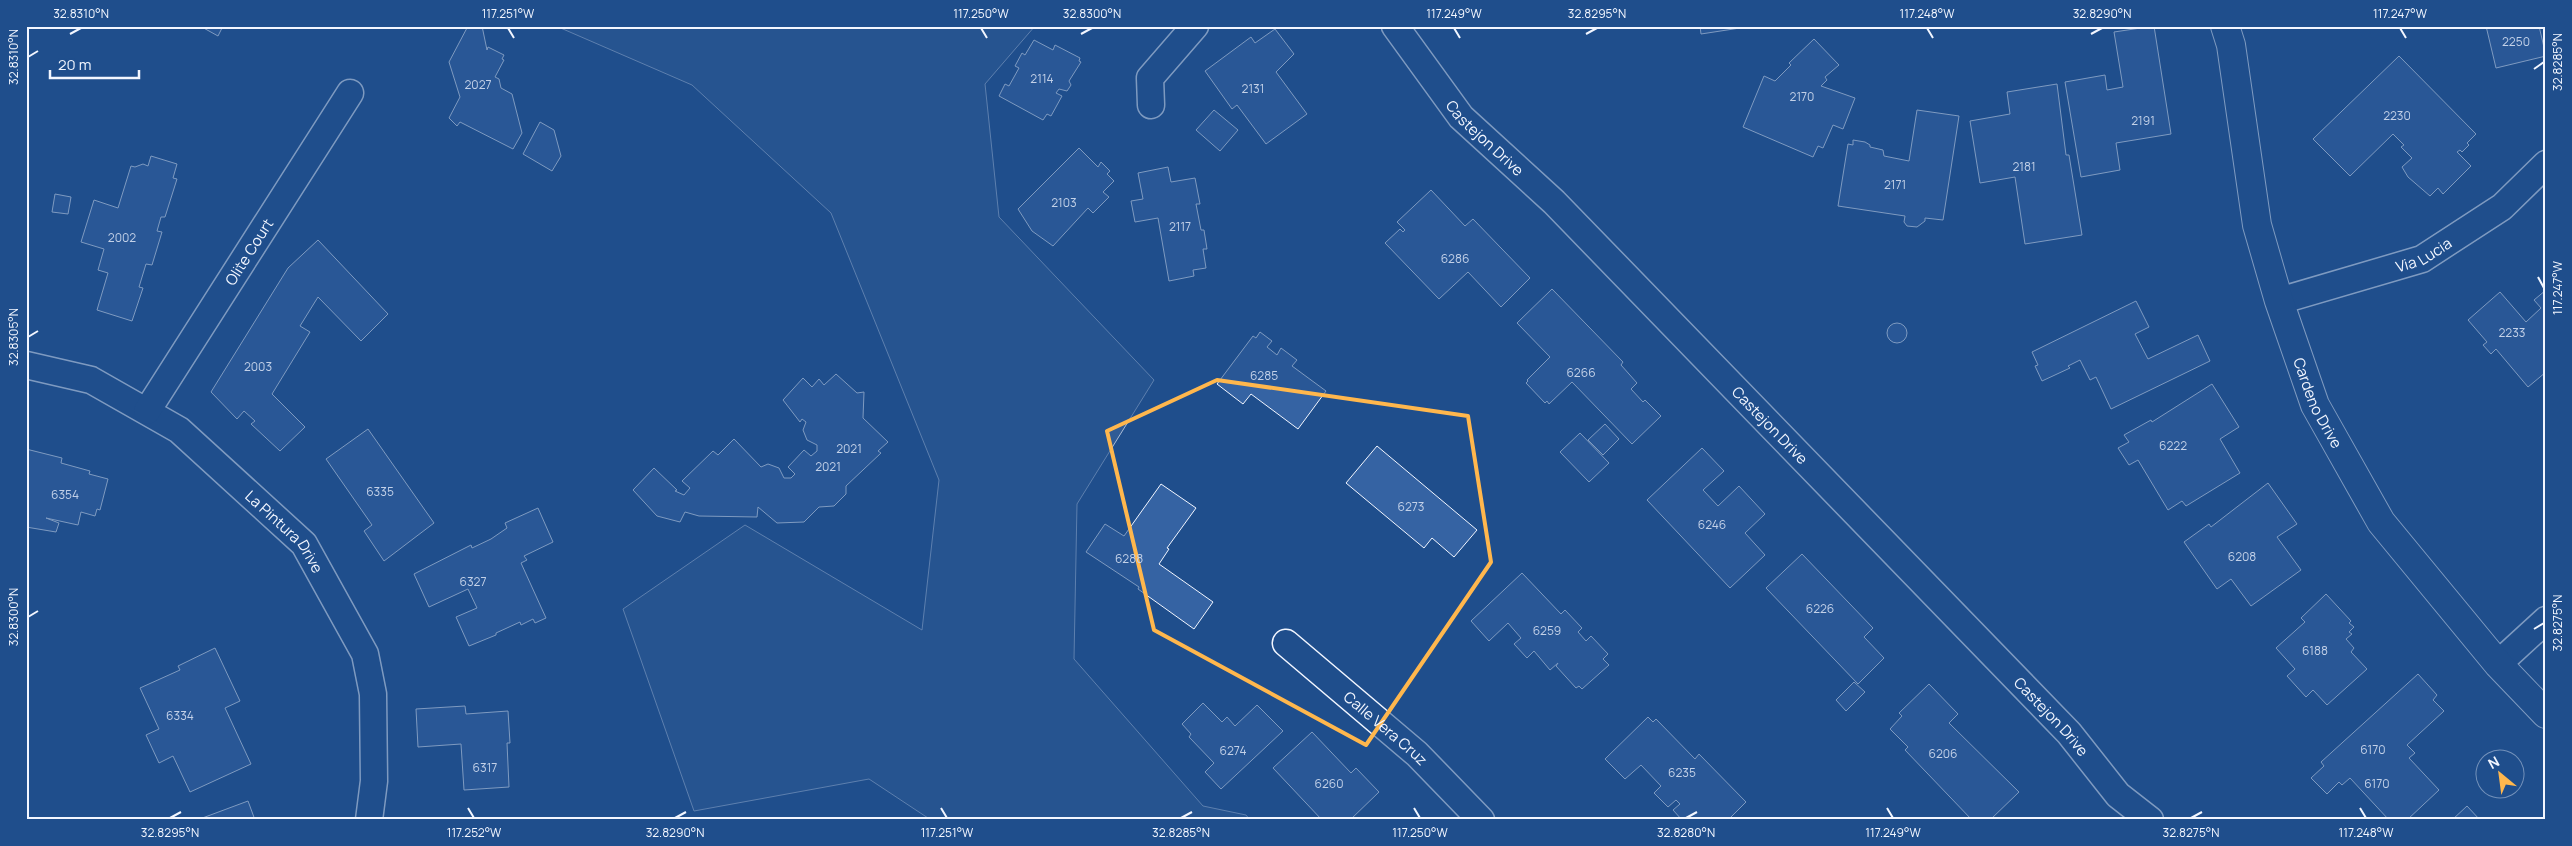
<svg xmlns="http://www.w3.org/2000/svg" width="2572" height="846" viewBox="0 0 2572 846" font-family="Manrope,sans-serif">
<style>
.built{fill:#305b95;stroke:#a8bbd7}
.building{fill:#3563a3;stroke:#f2f6ff}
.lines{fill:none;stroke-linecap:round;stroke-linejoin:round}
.street-casing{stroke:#f2f6ff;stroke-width:29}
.secondary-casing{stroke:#f2f6ff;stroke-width:30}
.street{stroke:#1f4e8c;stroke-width:26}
.secondary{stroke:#1f4e8c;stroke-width:28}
.marked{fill:none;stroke:#ffb74d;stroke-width:4;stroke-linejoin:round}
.ticks{fill:none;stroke:#f2f6ff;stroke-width:2}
.labels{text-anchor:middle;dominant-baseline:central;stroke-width:4;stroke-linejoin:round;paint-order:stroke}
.number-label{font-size:12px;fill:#c3d1e8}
.street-label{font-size:15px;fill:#f2f6ff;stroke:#1f4e8c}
.neatline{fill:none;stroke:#f2f6ff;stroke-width:2}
.ticks-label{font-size:12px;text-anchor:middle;fill:#f2f6ff}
</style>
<rect width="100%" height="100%" fill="#1f4e8c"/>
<!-- built -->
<path class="built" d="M556,26H1035L985,84L999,217L1154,380L1077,504L1074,659L1203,806L1246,815L1250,820H931L869,779L694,811L623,609L745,525L922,630L939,480L831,213L692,85Z"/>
<!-- building -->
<g class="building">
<path d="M200,26H223L218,36Z"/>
<path d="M468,26H482L487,50L488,47L504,55L502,59L504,60L495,77L499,79L501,88L512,94L522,133L513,149L460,122L457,126L449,118L460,97L449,62Z"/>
<path d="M1700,26H1753L1701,34Z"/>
<path d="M2154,26L2171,134L2116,143L2120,170L2081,177L2065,82L2105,75L2107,90L2123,87L2114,32Z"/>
<path d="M2486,26H2539L2546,56L2496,68Z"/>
<path d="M1275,29L1294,54L1276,72L1307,114L1266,144L1237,105L1232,109L1205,71L1251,37L1255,43Z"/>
<path d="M1814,39L1839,65L1825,77L1827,80L1821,86L1855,98L1843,129L1833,125L1823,148L1818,146L1813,157L1743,127L1764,76L1775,81L1791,65L1789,63Z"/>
<path d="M1034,40L1053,50L1055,45L1080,58L1079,61L1081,62L1069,81L1071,85L1067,91L1059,89L1056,93L1062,96L1051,116L1047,114L1043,120L999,96L1005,84L1009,86L1019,68L1015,66L1022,53L1025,55Z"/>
<path d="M2399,56L2476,134L2467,143L2469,145L2462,152L2460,150L2457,152L2471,166L2443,194L2438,188L2430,196L2408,177L2402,167L2412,158L2401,147L2404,145L2393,134L2350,176L2313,139Z"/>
<path d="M2057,84L2066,155H2069L2082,235L2025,244L2015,177L1980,183L1970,121L2010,114L2007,92Z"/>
<path d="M1214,110L1238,130L1220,151L1196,130Z"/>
<path d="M1917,110L1959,116L1943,220L1925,218V221L1917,227L1907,226L1904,222L1905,216L1838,206L1848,144L1853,145V140L1865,142L1870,145V147L1883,150L1884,156L1909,161Z"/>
<path d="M540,122L554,130L561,156L552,171L523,154Z"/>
<path d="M1079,148L1098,167L1101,162L1110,171L1107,174L1114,181L1103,192L1109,197L1093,213L1088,208L1053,246L1032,231L1018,209Z"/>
<path d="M151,156L177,164L173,178L177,179L165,217H161L157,231L162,232L152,265L146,264L139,287L143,288L132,321L97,310L108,273L98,270L104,249L81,242L94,200L118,208L131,166L135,167L143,164L148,166Z"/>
<path d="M1168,167L1171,182L1195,178L1200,204H1196L1201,230H1204L1207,249H1203L1206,268L1193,270L1194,276L1169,281L1158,218L1135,222L1131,201L1143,199L1138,173Z"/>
<path d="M1431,190L1465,226L1473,219L1530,278L1501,307L1468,272L1439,299L1385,243L1400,229L1403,232L1405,230L1397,222Z"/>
<path d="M55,194L71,197L68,214L52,212Z"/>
<path d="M318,240L388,314L361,341L318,297L300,326L310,332L272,394L305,427L280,451L251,424L255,421L244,411L237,419L211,392L288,268Z"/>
<path d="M1552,289L1623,362L1621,365L1637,383L1631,389L1643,402L1645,400L1661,416L1632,444L1572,382L1549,404L1547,401L1545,403L1526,383L1528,381L1527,380L1550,357L1517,323Z"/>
<path d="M2546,290V372L2528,387L2496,349L2491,354L2483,345L2487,342L2468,320L2500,292L2526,322L2541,308L2534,300Z"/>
<path d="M2136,301L2149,327L2135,334L2148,359L2198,335L2210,361L2111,409L2096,377L2090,380L2080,360L2068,366L2070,368L2042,381L2035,366L2038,365L2032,352Z"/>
<circle cx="1897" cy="333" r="10"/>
<path d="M1260,332L1272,341L1267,347L1277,355L1281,348L1297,360L1292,366L1326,391L1298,429L1251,394L1243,404L1217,384L1253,336L1256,338Z"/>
<path d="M836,374L857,393L864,392L863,418L888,442L878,451L881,453L846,486V494L834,506L819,507L804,522L777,523L758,507L757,517L699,516L685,512L680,522L657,516L633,490L654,468L677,490L675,491L684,495L690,488L682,481L713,451L718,455L734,439L761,467L768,464L779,468L784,478H791L795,474L788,467L804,450L811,456L817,451V445L807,440L803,430L806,422L802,419L800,422L783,400L803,378L812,387L819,379L824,385Z"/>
<path d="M2212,384L2239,427L2220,439L2240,473L2186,506L2182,501L2168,510L2138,460L2129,465L2118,448L2129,442L2124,435L2151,420L2152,422Z"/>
<path d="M1605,424L1619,439L1603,455L1588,440Z"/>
<path d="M368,429L434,523L384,561L364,531L372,525L326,459Z"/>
<path d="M1580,433L1609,463L1589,482L1560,452Z"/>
<path d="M1377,446L1477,530L1454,557L1432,538L1424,548L1346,483Z"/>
<path d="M1702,448L1724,471L1703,490L1718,506L1739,486L1765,514L1745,533L1765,555L1730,588L1647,500Z"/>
<path d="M26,449L62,458L61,463L90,471L89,474L108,479L100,510L97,509L95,516L81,512L78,525L46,518L59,523L56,532L26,527Z"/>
<path d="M2268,483L2297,524L2277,537L2301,570L2251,606L2231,579L2217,589L2184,542L2209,524L2211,527Z"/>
<path d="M1161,484L1196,508L1167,548L1169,549L1159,564L1213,602L1194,629L1138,589L1139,587L1086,552L1105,524L1124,536Z"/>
<path d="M538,508L553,542L524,556L527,560L521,563L546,618L535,623L533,619L521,625L520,622L496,633V635L469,646L456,617L477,608L468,589L429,607L414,574L471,545L472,548L491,539L507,528L505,523Z"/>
<path d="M1802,554L1873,628L1864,637L1884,658L1858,684L1766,588Z"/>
<path d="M1522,573L1561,614L1565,610L1582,628L1578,632L1586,641L1591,636L1608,654L1603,659L1609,665L1582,689L1579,686L1576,688L1556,666L1558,663L1550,670L1534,651L1527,658L1514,644L1521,638L1508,623L1489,641L1471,621Z"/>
<path d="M2326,594L2351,621L2349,623L2354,627L2349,632L2352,634L2346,639L2354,648L2351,652L2367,669L2327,705L2313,690L2306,697L2287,676L2295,669L2276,648L2305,622L2301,618Z"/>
<path d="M215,648L240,701L225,708L251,764L190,792L173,756L159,763L146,735L159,729L140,688L180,670L178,666Z"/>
<path d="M2418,674L2437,695L2433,700L2444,711L2407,745L2415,753L2409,758L2439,790L2407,820H2389L2350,778L2342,785L2339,782L2327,794L2311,778L2324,766L2321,762Z"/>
<path d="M1854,682L1865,692L1846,711L1836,700Z"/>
<path d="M1929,684L1958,714L1949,723L2019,792L1990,820H1972L1905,750L1908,747L1890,729L1902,716L1899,713Z"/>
<path d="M1203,703L1222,722L1227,717L1235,726L1257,705L1283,731L1221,789L1205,772L1214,763L1189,737L1191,734L1182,724Z"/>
<path d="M465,706L466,714L508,711L510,743H507L509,787L464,790L461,744L418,747L416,709Z"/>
<path d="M1648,717L1653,722L1656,719L1695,759L1699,754L1746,802L1728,820H1682L1673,810L1680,804L1676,800L1668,807L1654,793L1661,786L1641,765L1625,779L1605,759Z"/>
<path d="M1312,732L1351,773L1356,768L1379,792L1350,820H1322L1273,768Z"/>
<path d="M248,801L255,820H197Z"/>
<path d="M2467,806L2480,820H2452Z"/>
</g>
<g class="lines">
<defs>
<g id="street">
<path id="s1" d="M1395,26L1461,117L1554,202L2069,733L2118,795L2150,820"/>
<path d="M1151,105L1150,78L1195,26"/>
<path id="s2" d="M2279,301L2422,259L2502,207L2546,164"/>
<path id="s3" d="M26,365L91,380L179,430L304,544L365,654L373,694L374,781L369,820"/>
<path id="s4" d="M147,411L350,93"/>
<path id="s5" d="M1286,643L1417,754L1481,820"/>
<path d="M2498,664L2546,620"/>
</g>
<g id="secondary">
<path id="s6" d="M2225,26L2231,45L2257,225L2279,301L2315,405L2381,522L2498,664L2546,714"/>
</g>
</defs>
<!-- street casing -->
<use href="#street" class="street-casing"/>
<!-- secondary casing -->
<use href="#secondary" class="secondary-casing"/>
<!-- street -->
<use href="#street" class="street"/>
<!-- secondary -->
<use href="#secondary" class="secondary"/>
</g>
<!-- marked area -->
<path d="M0 0H2572V846H0ZM1217,380L1468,416L1491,562L1366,745L1154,630L1107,431Z" fill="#1f4e8c" fill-opacity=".55" fill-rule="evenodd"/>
<path class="marked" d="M1217,380L1468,416L1491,562L1366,745L1154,630L1107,431Z"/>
<!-- ticks -->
<path class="ticks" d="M508,28L514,38M981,28L987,38M1454,28L1460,38M1927,28L1933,38M2400,28L2406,38M70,34L81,28M1081,34L1092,28M1586,34L1597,28M2091,34L2102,28M28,57L38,51M2534,69L2544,62M2538,277L2544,288M28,337L38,331M28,617L38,611M2534,629L2544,623M468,808L474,818M941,808L947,818M1414,808L1420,818M1887,808L1893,818M2360,808L2366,818M170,818L181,812M675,818L686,812M1181,818L1192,812M1686,818L1697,812M2191,818L2202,812"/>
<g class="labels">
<!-- number labels -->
<g class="number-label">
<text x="2516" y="41">2250</text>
<text x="1042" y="78">2114</text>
<text x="478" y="84">2027</text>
<text x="1253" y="88">2131</text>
<text x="1802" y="96">2170</text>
<text x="2397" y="115">2230</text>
<text x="2143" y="120">2191</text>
<text x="2024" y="166">2181</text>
<text x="1895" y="184">2171</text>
<text x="1064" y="202">2103</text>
<text x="1180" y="226">2117</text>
<text x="122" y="237">2002</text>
<text x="1455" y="258">6286</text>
<text x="2512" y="332">2233</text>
<text x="258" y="366">2003</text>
<text x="1581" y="372">6266</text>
<text x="1264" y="375">6285</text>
<text x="2173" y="445">6222</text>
<text x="849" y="448">2021</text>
<text x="828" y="466">2021</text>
<text x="380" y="491">6335</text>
<text x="65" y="494">6354</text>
<text x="1411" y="506">6273</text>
<text x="1712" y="524">6246</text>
<text x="2242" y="556">6208</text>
<text x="1129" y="558">6288</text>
<text x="473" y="581">6327</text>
<text x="1820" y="608">6226</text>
<text x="1547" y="630">6259</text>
<text x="2315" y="650">6188</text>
<text x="180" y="715">6334</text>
<text x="2373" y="749">6170</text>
<text x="1233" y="750">6274</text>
<text x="1943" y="753">6206</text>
<text x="485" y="767">6317</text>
<text x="1682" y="772">6235</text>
<text x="1329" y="783">6260</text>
<text x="2377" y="783">6170</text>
</g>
<!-- street labels -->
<g class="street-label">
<text stroke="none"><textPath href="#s1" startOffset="144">Castejon Drive</textPath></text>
<text stroke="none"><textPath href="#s4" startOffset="189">Olite Court</textPath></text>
<text stroke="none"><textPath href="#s2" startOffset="152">Via Lucia</textPath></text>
<text stroke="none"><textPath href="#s6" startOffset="390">Cardeno Drive</textPath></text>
<text stroke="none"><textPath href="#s1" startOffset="549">Castejon Drive</textPath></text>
<text stroke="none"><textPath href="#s3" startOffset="315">La Pintura Drive</textPath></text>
<text stroke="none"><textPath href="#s1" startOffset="954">Castejon Drive</textPath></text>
<text stroke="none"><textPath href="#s5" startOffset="131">Calle Vera Cruz</textPath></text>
</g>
</g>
<!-- border -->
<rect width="2572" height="846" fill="none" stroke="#1f4e8c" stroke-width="55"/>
<!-- north arrow -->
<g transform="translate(2500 774) rotate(331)"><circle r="24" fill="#1f4e8c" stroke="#7391ba"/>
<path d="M0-4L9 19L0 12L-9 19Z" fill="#ffb74d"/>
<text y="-8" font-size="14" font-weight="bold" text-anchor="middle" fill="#f2f6ff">N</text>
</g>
<!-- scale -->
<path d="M50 70v8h89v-8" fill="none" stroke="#f2f6ff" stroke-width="2.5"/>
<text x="58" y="70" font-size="15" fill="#f2f6ff" stroke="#1f4e8c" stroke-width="4" paint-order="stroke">20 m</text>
<rect x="28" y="28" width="2516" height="790" class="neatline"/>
<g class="ticks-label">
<text x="81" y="18">32.8310°N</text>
<text x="508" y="18">117.251°W</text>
<text x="981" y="18">117.250°W</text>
<text x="1092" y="18">32.8300°N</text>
<text x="1454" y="18">117.249°W</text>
<text x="1597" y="18">32.8295°N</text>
<text x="1927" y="18">117.248°W</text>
<text x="2102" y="18">32.8290°N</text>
<text x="2400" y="18">117.247°W</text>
<text transform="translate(14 57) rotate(-90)" y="4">32.8310°N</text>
<text transform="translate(2558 62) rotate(-90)" y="4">32.8285°N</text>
<text transform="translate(2558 288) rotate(-90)" y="4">117.247°W</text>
<text transform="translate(14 337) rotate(-90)" y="4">32.8305°N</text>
<text transform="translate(14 617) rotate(-90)" y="4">32.8300°N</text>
<text transform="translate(2558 623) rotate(-90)" y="4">32.8275°N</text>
<text x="170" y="837">32.8295°N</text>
<text x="474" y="837">117.252°W</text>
<text x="675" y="837">32.8290°N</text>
<text x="947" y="837">117.251°W</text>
<text x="1181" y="837">32.8285°N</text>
<text x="1420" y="837">117.250°W</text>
<text x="1686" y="837">32.8280°N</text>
<text x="1893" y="837">117.249°W</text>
<text x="2191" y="837">32.8275°N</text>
<text x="2366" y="837">117.248°W</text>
</g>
</svg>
